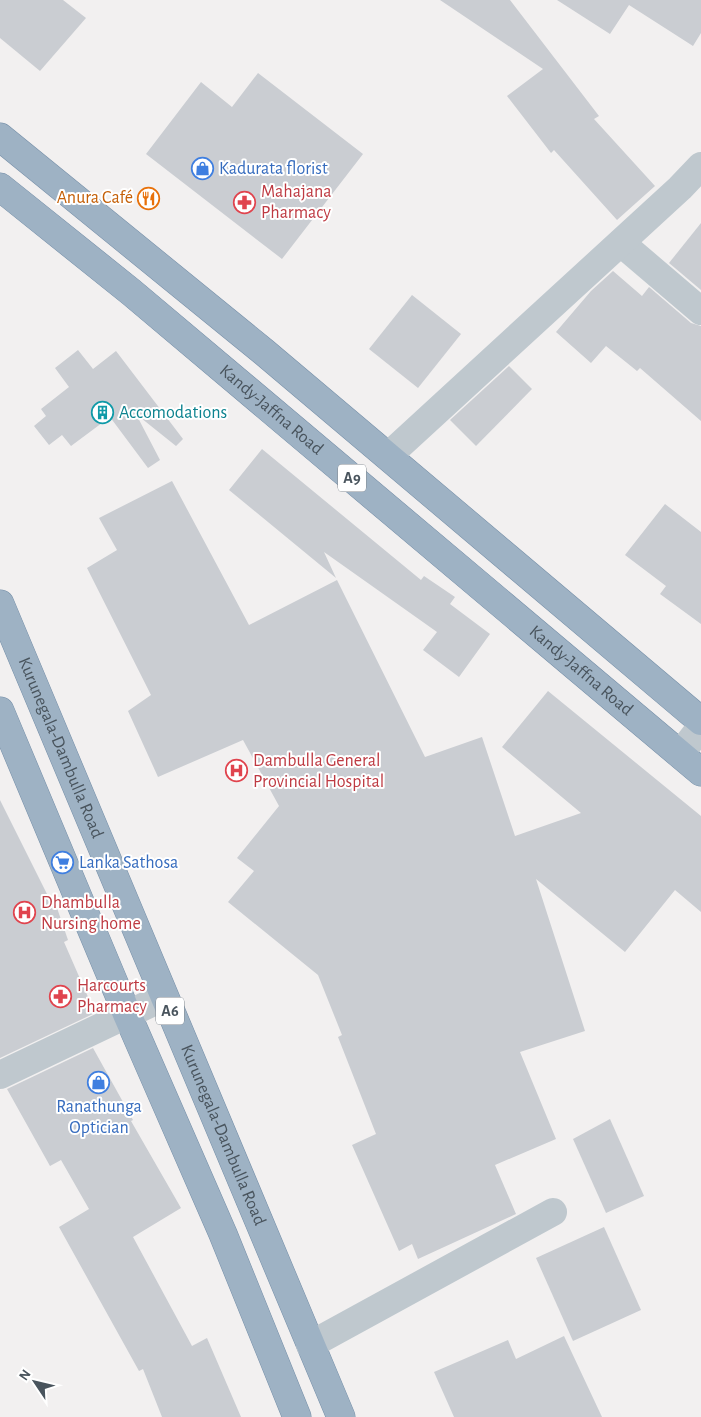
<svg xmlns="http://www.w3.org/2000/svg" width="701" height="1417" viewBox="0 0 701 1417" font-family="'Alegreya Sans',sans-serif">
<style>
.building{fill:#cacdd2}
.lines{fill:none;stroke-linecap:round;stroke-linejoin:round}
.trunk-casing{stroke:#768fa8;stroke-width:29}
.minor{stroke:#bfc8ce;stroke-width:28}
.trunk{stroke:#9eb2c4;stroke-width:28}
.labels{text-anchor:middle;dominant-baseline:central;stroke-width:4;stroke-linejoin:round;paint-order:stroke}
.shield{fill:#fff;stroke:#80878e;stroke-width:1}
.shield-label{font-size:16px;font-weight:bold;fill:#49545d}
.shop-label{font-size:18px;fill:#366cbe;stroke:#fff;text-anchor:start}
.health-label{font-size:18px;fill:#be3a42;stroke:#fff;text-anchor:start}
.food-label{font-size:18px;fill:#c56008;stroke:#fff;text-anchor:end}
.street-label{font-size:18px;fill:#49545d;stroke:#fff}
.culture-label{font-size:18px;fill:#0d838f;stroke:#fff;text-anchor:start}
</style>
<rect width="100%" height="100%" fill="#f2f0f0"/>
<!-- building -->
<g class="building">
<path d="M0,0H63L86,18L40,71L0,38Z"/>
<path d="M440,0H510L599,116L594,119L655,186L617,220L554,150L551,153L507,96L543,69Z"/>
<path d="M557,0H701V33L693,46L629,5L610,34Z"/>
<path d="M258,73L363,154L282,259L146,154L201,82L232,107Z"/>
<path d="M701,223V290L669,263Z"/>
<path d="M613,271L642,296L649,287L691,323L701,326V421L640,368L637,371L606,346L591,363L556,332L591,291Z"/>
<path d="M412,295L461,334L418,388L369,349Z"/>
<path d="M78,350L93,369L116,351L183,439L176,446L136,414L160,460L148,468L110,417L71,446L62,435L49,445L34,426L46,416L41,409L69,387L55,368Z"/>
<path d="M509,366L532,389L476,446L450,420Z"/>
<path d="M262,449L421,580L424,576L455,597L450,604L490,634L459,677L423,650L437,632L324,552L336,578L229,490Z"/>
<path d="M172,481L249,625L337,580L425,757L482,737L515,836L581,813L502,747L548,691L701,816V912L675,890L625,952L536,879L585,1031L520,1052L556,1139L495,1165L516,1214L418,1259L412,1244L399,1251L352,1145L376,1134L338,1037L342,1035L318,975L228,902L254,871L237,858L279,806L243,740L158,777L128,711L151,695L87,568L117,550L99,518Z"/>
<path d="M665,504L701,532V624L660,594L666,586L625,555Z"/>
<path d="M0,800L53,906L56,905L68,940L64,942L95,1013L0,1058Z"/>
<path d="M93,1048L133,1120L131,1121L181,1208L133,1237L192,1346L207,1338L241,1417H162L143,1369L139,1371L59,1227L89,1209L61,1160L50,1166L7,1089Z"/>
<path d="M610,1119L644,1196L606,1213L573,1139Z"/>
<path d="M604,1227L641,1310L573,1341L536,1258Z"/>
<path d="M564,1336L602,1417H454L434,1372L508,1340L516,1359Z"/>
</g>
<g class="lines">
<defs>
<g id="trunk">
<path d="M0,137L264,352L701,721"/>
<path id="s1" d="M0,187L131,292L701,772"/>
<path id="s2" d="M0,604L341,1417"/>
<path d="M0,711L127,1014L223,1234L297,1417"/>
</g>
</defs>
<!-- trunk casing -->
<use href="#trunk" class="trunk-casing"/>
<!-- minor -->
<g class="minor">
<path d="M621,243L701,311"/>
<path d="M388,456L680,188L701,166"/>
<path d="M680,754L701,727"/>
<path d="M0,1075L164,997"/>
<path d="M310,1345L553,1212"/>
</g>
<!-- trunk -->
<use href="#trunk" class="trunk"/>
</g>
<!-- icons -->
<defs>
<symbol id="shop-ring" viewBox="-11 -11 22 22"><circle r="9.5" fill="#fff" stroke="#3f7fe0" stroke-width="1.5"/><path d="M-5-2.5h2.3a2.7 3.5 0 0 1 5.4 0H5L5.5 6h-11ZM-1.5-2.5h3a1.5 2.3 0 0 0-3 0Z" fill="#3f7fe0"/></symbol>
<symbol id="restaurant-ring" viewBox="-11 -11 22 22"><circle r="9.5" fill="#fff" stroke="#e8710a" stroke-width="1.5"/><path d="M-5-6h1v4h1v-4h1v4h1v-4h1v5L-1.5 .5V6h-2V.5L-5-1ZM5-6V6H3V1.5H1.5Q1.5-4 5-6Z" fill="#e8710a"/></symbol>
<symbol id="pharmacy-ring" viewBox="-11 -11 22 22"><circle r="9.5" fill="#fff" stroke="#e0444e" stroke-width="1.5"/><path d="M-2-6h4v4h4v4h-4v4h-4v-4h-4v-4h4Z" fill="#e0444e"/></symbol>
<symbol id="building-ring" viewBox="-11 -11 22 22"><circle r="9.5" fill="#fff" stroke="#0f9aa8" stroke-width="1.5"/><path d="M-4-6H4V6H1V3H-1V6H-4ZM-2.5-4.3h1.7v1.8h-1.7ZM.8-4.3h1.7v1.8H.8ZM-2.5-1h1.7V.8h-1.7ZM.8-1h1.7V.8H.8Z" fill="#0f9aa8"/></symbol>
<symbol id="hospital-ring" viewBox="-11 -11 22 22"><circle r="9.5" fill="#fff" stroke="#e0444e" stroke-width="1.5"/><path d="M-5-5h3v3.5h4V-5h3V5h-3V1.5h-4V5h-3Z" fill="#e0444e"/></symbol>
<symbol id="supermarket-ring" viewBox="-11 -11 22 22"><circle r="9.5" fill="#fff" stroke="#3f7fe0" stroke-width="1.5"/><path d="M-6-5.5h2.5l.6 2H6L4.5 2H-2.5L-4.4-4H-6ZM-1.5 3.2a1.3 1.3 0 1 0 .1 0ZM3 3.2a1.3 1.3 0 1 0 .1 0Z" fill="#3f7fe0"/></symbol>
</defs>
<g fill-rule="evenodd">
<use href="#shop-ring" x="190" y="156" width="25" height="25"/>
<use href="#restaurant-ring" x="136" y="186" width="25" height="25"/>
<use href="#pharmacy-ring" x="232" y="190" width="25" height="25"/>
<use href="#building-ring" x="90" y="400" width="25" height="25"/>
<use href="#hospital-ring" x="224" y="758" width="25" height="25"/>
<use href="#supermarket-ring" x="50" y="850" width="25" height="25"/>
<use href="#hospital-ring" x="12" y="900" width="25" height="25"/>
<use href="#pharmacy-ring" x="48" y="984" width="25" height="25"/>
<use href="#shop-ring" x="86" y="1070" width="25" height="25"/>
</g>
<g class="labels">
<!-- shield labels -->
<g class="shield">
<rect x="338" y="464.5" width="28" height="27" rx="4"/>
<rect x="156" y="997.5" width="28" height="27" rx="4"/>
</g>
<g class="shield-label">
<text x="352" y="478">A9</text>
<text x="170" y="1011">A6</text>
</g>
<!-- shop labels -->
<g class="shop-label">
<text x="219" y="169">Kadurata florist</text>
<text x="79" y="863">Lanka Sathosa</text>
<text x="99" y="1107" text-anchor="middle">Ranathunga<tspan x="99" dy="21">Optician</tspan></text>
</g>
<!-- health labels -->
<g class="health-label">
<text x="261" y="192">Mahajana<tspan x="261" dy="21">Pharmacy</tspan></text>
<text x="253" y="761">Dambulla General<tspan x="253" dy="21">Provincial Hospital</tspan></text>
<text x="41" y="903">Dhambulla<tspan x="41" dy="21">Nursing home</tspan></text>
<text x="77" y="986">Harcourts<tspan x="77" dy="21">Pharmacy</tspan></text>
</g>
<!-- food labels -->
<g class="food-label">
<text x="133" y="198">Anura Café</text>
</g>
<!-- street labels -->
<g class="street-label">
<text stroke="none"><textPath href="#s1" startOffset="351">Kandy-Jaffna Road</textPath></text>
<text stroke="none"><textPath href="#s1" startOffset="756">Kandy-Jaffna Road</textPath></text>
<text stroke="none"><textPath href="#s2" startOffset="156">Kurunegala-Dambulla Road</textPath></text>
<text stroke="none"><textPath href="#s2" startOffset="576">Kurunegala-Dambulla Road</textPath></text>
</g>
<!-- culture labels -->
<g class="culture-label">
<text x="119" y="413">Accomodations</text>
</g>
</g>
<!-- north arrow -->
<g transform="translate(35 1382) rotate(305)" stroke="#ffffff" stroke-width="4" paint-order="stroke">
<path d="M0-4L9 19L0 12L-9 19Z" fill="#49545d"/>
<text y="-8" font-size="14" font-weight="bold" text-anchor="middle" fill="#49545d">N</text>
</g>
</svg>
